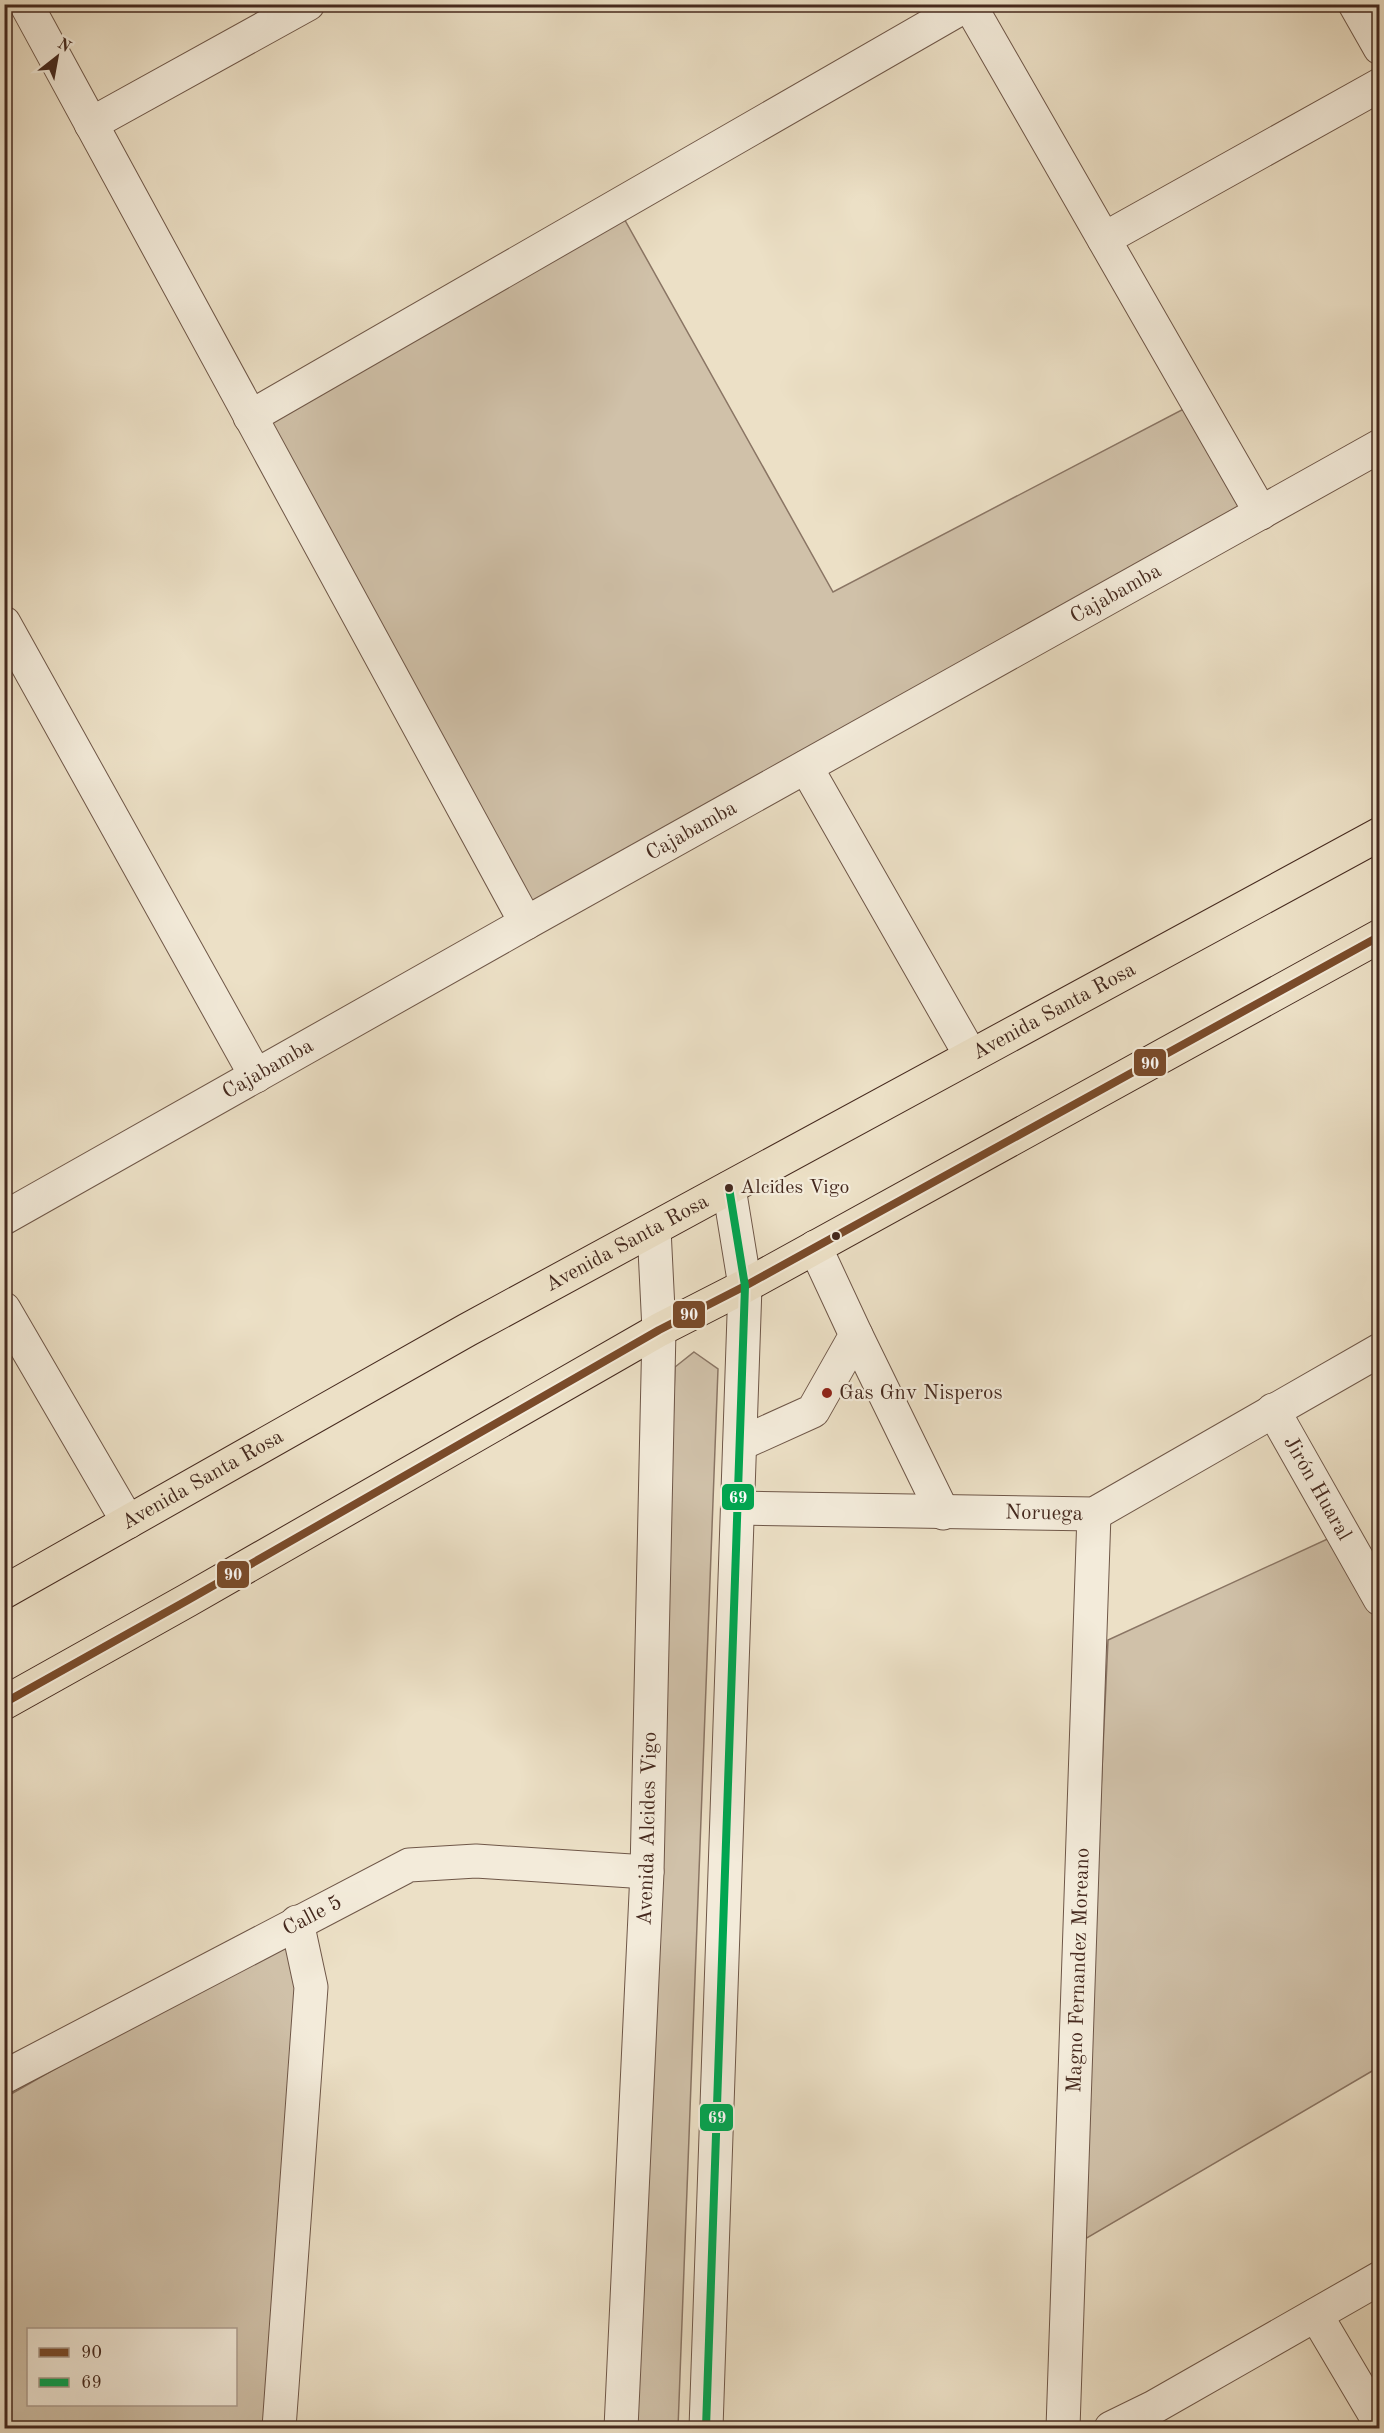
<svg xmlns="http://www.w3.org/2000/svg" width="1384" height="2433" viewBox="0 0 1384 2433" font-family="'Old Standard TT',serif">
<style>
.green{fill:#d0c1a9;stroke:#8a7564;stroke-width:1.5;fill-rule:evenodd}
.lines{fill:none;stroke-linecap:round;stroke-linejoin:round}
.minor-casing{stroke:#6f5748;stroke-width:35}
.major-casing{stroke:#45291e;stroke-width:35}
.minor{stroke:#f3ebda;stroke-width:33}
.major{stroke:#ece0c6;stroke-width:33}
.bus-1-casing{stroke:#f3ebda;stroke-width:12}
.bus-2-casing{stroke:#f3ebda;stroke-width:12}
.bus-1{stroke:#7a4b2a;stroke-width:8}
.bus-2{stroke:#00a651;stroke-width:8}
.bus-dot{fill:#45291e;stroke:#f3ebda;stroke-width:2}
.poi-dot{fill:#8f2418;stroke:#f3ebda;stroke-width:2}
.labels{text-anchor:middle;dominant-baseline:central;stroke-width:4.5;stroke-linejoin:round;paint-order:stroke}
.bus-label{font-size:20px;fill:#45291e;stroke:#f3ebda;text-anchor:start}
.street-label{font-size:21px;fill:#45291e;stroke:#f3ebda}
.poi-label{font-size:21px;fill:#45291e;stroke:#f3ebda;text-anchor:start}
.line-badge{stroke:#f3ebda;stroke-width:2}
.badge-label{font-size:16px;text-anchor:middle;font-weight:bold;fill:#fff}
</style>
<rect width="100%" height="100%" fill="#ece0c6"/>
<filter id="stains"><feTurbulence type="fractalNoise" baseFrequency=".00333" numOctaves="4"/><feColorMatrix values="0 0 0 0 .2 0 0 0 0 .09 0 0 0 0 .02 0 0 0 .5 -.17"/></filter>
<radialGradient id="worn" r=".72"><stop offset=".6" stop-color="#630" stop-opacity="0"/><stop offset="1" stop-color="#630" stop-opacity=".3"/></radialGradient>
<!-- green -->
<g class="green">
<path d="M617,206L833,592L1197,402L1261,513L526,923L250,417Z"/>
<path d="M694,1352L718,1369L678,2428H636L675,1367Z"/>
<path d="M1334,1536L1379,1622V2067L1080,2242L1108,1640Z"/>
<path d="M293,1933L304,1992L269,2428H5L4,2098ZM28,2330H236V2404H28Z"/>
</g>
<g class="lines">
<defs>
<g id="minor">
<path d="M26,4L526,923"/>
<path d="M969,4L1261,513"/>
<path d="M1355,4L1380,48"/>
<path d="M91,124L308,4"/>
<path d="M1104,239L1380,85"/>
<path d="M250,417L968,4"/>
<path d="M4,623L256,1076"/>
<path d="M806,767L971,1056"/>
<path id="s1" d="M4,1218L526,923L1380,446"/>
<path d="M4,1309L128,1522"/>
<path d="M856,1335L943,1513"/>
<path id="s2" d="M1273,1410L1380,1599"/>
<path d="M740,1444L813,1411L856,1335L815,1247"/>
<path id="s3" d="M738,1508L1094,1514L1380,1350"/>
<path id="s4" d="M4,2077L409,1865L476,1861L647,1872"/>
<path d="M1316,2315L1380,2423"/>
<path d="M279,2428L311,1987L297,1922"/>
<path id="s5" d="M621,2428L647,1872L659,1330L654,1229"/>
<path d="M706,2428L745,1286L729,1188"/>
<path id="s6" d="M1063,2428L1094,1514"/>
<path d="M1111,2428L1154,2407L1380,2278"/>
</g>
<g id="major">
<path id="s7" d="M4,1592L467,1330L1380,834"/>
<path d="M4,1703L188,1600L659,1330L745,1286L1380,936"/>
</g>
</defs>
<!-- minor casing -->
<use href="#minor" class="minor-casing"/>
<!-- major casing -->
<use href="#major" class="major-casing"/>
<!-- minor -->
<use href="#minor" class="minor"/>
<!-- major -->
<use href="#major" class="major"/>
<defs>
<path id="bus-1" d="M4,1703L188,1600L659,1330L745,1286L1380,936"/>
<path id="bus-2" d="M706,2428L745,1286L729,1188"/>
</defs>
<!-- bus-1 casing -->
<use href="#bus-1" class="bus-1-casing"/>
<!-- bus-2 casing -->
<use href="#bus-2" class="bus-2-casing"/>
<!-- bus-1 -->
<use href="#bus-1" class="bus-1"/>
<!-- bus-2 -->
<use href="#bus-2" class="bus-2"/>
</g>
<!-- markers -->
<g class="bus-dot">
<circle cx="729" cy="1188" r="5"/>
<circle cx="836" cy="1236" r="5"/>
</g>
<circle class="poi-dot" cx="827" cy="1393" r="6"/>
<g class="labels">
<!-- bus labels -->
<g class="bus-label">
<text x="740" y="1188">Alcides Vigo</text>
</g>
<!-- street labels -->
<g class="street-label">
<text stroke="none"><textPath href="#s1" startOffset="1275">Cajabamba</textPath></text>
<text stroke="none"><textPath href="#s1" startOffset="789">Cajabamba</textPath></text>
<text stroke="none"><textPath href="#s7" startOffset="1200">Avenida Santa Rosa</textPath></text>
<text stroke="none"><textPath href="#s1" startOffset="303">Cajabamba</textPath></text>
<text stroke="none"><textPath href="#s7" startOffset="714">Avenida Santa Rosa</textPath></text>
<text stroke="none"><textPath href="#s7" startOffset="228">Avenida Santa Rosa</textPath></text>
<text stroke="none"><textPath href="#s2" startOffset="90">Jirón Huaral</textPath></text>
<text stroke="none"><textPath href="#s3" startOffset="306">Noruega</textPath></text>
<text stroke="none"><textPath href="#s5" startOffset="600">Avenida Alcides Vigo</textPath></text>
<text stroke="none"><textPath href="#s4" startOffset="348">Calle 5</textPath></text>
<text stroke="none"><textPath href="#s6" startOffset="458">Magno Fernandez Moreano</textPath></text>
</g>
<!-- poi labels -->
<g class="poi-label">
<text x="839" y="1393">Gas Gnv Nisperos</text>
</g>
</g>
<g class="line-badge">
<rect x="1133" y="1048" width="34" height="29" rx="6" fill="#7a4b2a"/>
<rect x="672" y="1300" width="34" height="29" rx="6" fill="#7a4b2a"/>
<rect x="721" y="1483" width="34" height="28" rx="6" fill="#00a651"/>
<rect x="216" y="1560" width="34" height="29" rx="6" fill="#7a4b2a"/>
<rect x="699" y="2103" width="35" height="29" rx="6" fill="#00a651"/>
</g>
<g class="badge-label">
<text x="1150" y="1069">90</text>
<text x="689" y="1320">90</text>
<text x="738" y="1503">69</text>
<text x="233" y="1580">90</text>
<text x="717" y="2123">69</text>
</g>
<!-- margin -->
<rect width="1384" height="2433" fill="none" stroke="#ece0c6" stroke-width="24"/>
<rect x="6" y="6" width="1372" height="2421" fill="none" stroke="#45291e" stroke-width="3"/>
<rect x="12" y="12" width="1360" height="2409" fill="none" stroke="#45291e" stroke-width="1.5"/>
<!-- legend -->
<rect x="27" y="2328" width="210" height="78" fill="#f3ebda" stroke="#ad9d8f" stroke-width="1.5"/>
<rect x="39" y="2348" width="30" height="9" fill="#7a4b2a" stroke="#ad9d8f" stroke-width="1.5"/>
<text x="81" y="2358" font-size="18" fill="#45291e">90</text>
<rect x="39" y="2378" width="30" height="9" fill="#00a651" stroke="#ad9d8f" stroke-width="1.5"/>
<text x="81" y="2388" font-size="18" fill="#45291e">69</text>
<!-- north arrow -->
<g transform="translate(57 57) rotate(31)" stroke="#f3ebda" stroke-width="4.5" paint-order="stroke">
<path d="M0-4.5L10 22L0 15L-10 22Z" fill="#45291e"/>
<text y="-9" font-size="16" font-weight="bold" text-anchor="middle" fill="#45291e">N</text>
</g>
<rect width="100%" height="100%" filter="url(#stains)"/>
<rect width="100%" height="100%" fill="url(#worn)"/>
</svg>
